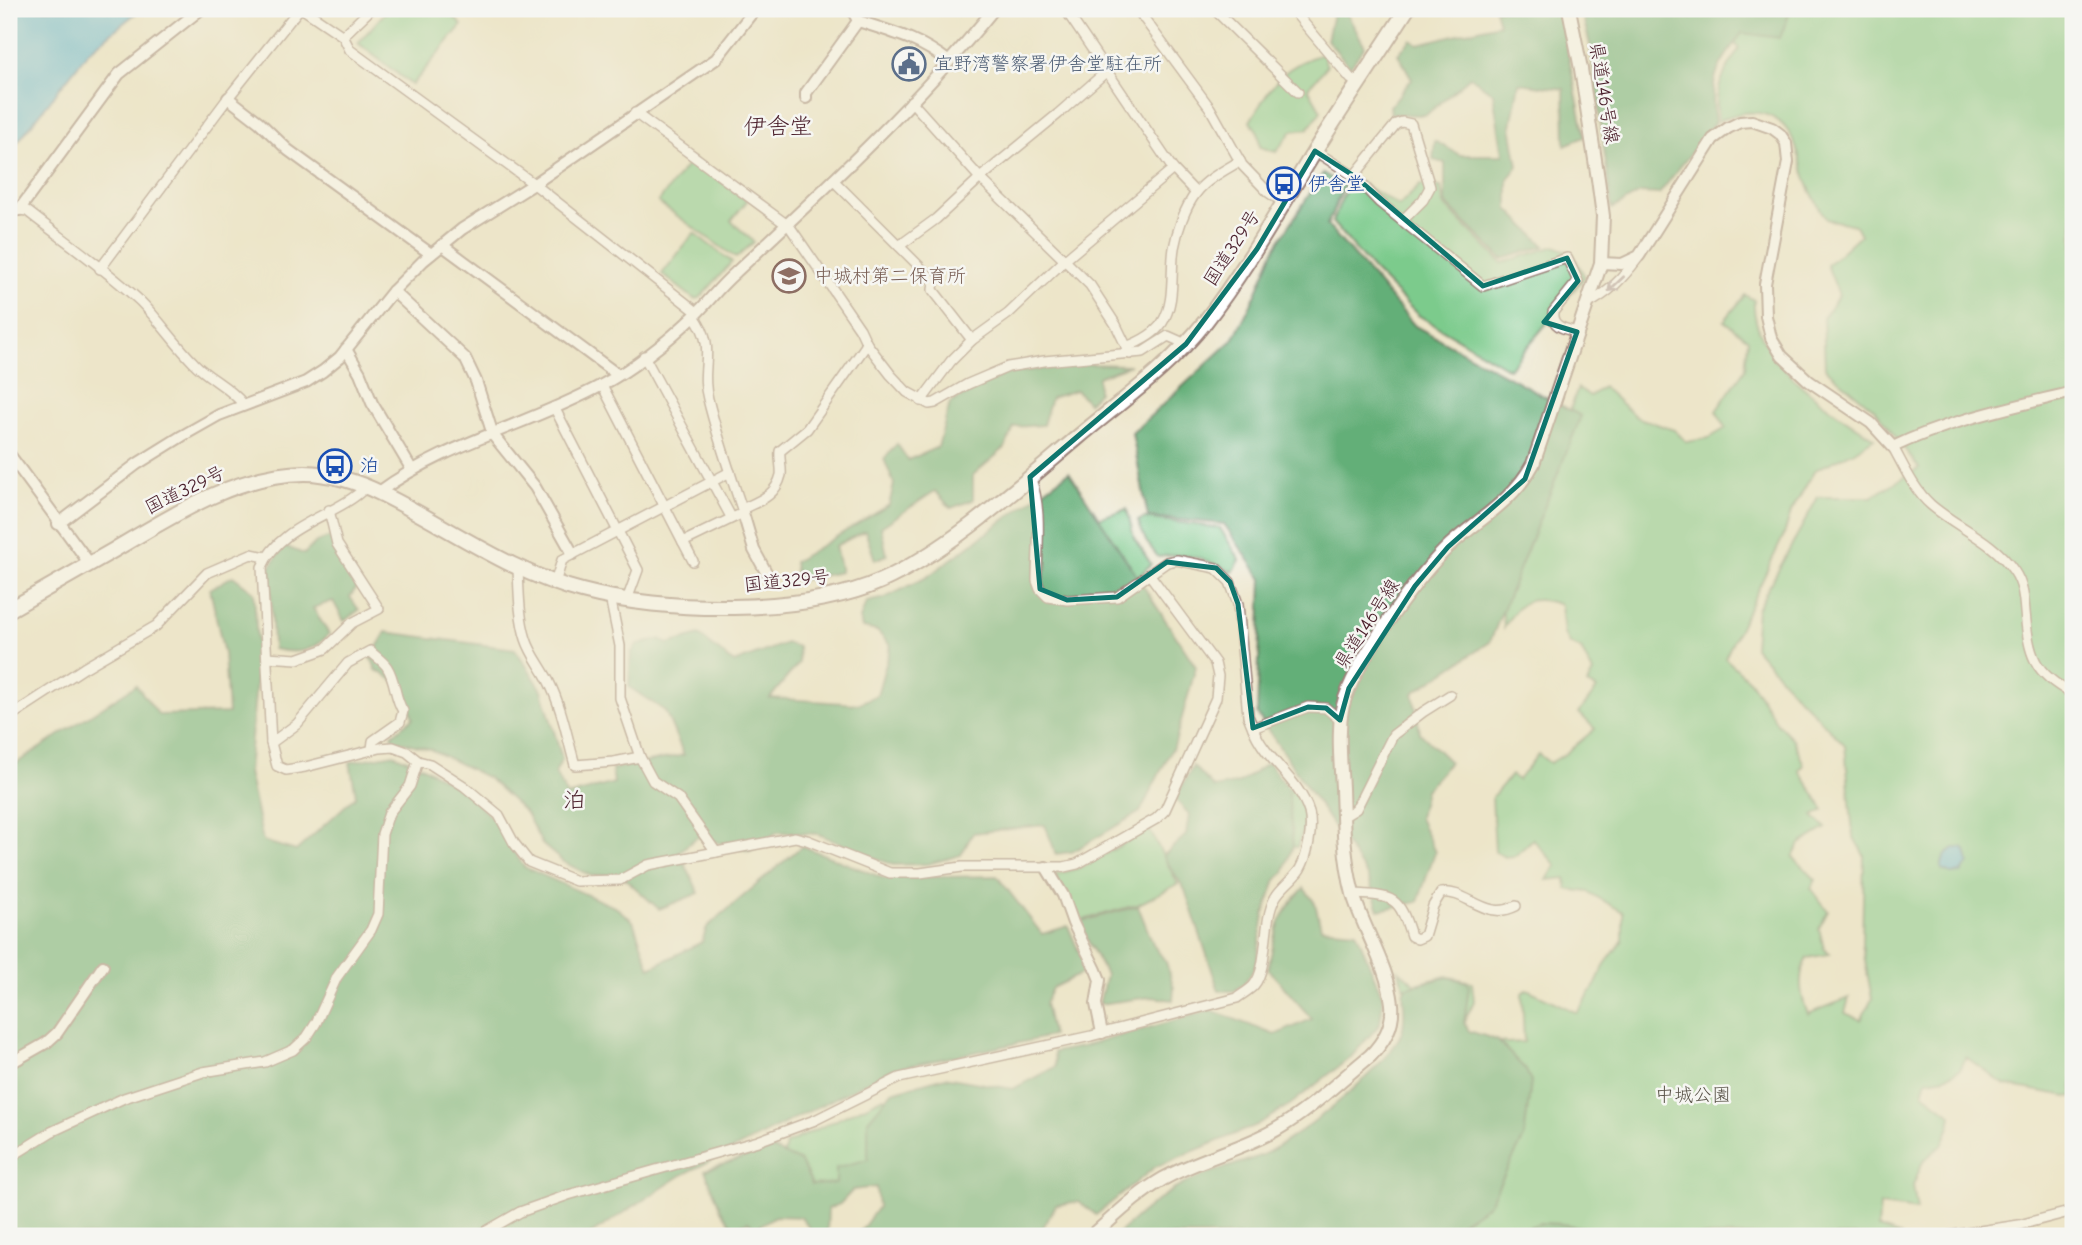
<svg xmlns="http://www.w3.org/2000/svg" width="2082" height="1245" viewBox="0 0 2082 1245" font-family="'Comic Neue','Klee One',sans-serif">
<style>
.green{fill:#7bcb8c;stroke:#62755c;stroke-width:2}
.forest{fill:#64af78;stroke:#576752;stroke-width:2}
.water{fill:#5ab5d8;stroke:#526a82;stroke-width:2}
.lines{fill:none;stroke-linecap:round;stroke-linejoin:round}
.minor-casing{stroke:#9c827a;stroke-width:12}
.tertiary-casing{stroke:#9c827a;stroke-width:14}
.secondary-casing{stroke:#9c827a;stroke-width:16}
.trunk-casing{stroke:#9c827a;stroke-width:18}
.minor{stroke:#fff;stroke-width:9}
.tertiary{stroke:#fff;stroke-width:10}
.secondary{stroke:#fff;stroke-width:12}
.trunk{stroke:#fff;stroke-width:14}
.oneway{stroke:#ae9aa0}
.marked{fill:none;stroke:#0f766e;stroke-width:5;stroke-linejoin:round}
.labels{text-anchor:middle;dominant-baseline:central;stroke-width:5;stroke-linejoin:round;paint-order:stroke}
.service-label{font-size:19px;fill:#4e5e75;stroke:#f6f6f2;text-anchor:start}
.street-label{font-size:19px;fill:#4a1f2b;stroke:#f6f6f2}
.transit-label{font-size:19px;fill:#164399;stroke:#f6f6f2;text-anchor:start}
.education-label{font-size:19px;fill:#785e54;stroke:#f6f6f2;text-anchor:start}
.park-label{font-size:19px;fill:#595348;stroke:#f6f6f2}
.quarter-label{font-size:23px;fill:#4a1f2b;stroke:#f6f6f2}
</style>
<rect width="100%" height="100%" fill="#f6f6f2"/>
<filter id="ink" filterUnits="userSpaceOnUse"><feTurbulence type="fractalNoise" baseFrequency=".0143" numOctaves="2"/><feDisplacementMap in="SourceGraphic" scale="14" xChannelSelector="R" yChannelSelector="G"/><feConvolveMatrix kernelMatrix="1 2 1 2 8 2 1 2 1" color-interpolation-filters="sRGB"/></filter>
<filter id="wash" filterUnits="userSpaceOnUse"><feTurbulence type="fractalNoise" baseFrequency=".00686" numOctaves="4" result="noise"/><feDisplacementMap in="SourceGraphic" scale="28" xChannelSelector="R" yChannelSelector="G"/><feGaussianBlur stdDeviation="1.57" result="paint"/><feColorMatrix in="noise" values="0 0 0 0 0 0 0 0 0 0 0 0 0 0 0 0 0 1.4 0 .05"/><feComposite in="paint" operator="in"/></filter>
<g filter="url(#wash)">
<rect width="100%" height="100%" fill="#ede5c9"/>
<!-- green -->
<g class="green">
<path d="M388,9H446L462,25L412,85L358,43Z"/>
<path d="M1725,9H2073V1097L2005,1085L1966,1057L1960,1070L1945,1077L1927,1080L1923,1093L1952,1115L1950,1127L1942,1145L1923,1161L1913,1185L1917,1210L1880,1205L1878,1228L1902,1236H1115L1271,1154L1386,1068L1408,1029L1407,994L1398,970L1416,984L1446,976L1472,982L1474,1001L1464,1022H1459L1466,1035L1506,1043L1524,1042L1522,993L1527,989L1577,1013L1596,984L1605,964L1623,940V912L1588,892L1567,889L1566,878L1547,880L1556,865L1533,839L1515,856L1504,857L1495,851L1492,797L1511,775L1518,780L1538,754L1550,763L1565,754L1595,729L1579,713L1597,689L1587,684L1593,673L1581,649L1570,644L1564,634L1561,605C1530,594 1519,600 1504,628L1502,605L1578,388L1590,396L1603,387L1636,417L1674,430L1687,442L1709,438L1726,428L1716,411L1745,369L1748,339L1724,321L1745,295L1754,300C1750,360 1830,409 1874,438L1853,452L1815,470L1791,512L1784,535L1725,658L1750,681L1777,723L1793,739L1804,765L1799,770L1824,810L1813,816L1826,828L1800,844L1793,857L1816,880L1811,888L1828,911L1819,928L1824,949L1830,954L1807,958C1797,976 1800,995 1808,1014L1849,998L1845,1013L1861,1020L1872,999L1862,944L1864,855L1853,836L1845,745L1796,695L1754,647L1757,609L1818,497H1871L1919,468L1874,409L1825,368L1823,318L1839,295L1827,265L1860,235L1855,225L1826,219C1820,208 1813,197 1808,185C1802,169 1799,149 1790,134C1773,107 1743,109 1718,121C1713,91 1723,74 1739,49L1722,23Z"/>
<path d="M1322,54L1327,66L1308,88L1321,111L1308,129L1292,131L1276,152L1260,147L1258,132L1250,121C1273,85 1279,67 1322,54Z"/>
<path d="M692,159L747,201L731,221L754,242L736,258L658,202Z"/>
<path d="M1351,177L1399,206L1420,185L1441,187L1443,204L1502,263L1555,246L1573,254L1585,277L1509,369L1418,315L1373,270L1332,222Z"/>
<path d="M694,233L732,262L700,298L694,299L662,274Z"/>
<path d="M1127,509L1134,538L1151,564L1094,623L1072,526Z"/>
<path d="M1145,518L1220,528L1240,560L1233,572C1205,560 1190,551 1158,557L1146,541L1138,521Z"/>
<path d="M1291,787C1308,816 1309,815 1297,847H1266L1244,809Z"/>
<path d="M1149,829L1178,884L1139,904L1076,922L1055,875L1085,866Z"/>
<path d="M884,1097L888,1105L882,1152L841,1195L813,1198L783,1159L786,1144Z"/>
</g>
<!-- forest -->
<g class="forest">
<path d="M1324,9H1344L1365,46L1350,67L1327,40L1333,13Z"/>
<path d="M1495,9H1559L1585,137L1565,145L1564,89L1519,83L1511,126L1518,166L1508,179V209L1545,246L1502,259L1445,203V163L1433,160L1435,141L1460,155H1503L1493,93L1470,77L1426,115L1391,114L1390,106L1412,79L1398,54L1411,39L1418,44L1499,24Z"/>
<path d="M1581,9H1791L1780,38L1742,33C1716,70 1709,76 1715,122L1659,194L1640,193L1612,209L1590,45Z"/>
<path d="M1323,173L1344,186L1327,225L1415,326L1581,416L1490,642L1413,693L1420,733L1450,762L1425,790L1419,818L1435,852L1418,902L1379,910L1368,877L1257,714L1262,579L1224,524L1148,517L1132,433L1233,340L1255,296L1275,248Z"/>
<path d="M1085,364L1130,365L1098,377V393L1088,403L1076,390L1051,398L1043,425L1014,427L1005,448L973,475V500L951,508L935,491L881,527L887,555L875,560L865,531L835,546L841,572L796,581L794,562L889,505L894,484L884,459L897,444L908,460L938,447L950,403L1007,373Z"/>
<path d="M1069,472L1196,667L1175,743L1140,812L1072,852L1056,854L1045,825L973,833L961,855L928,864L893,865L818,834L777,832L750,851L697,837L679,852L699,893L659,909L620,874L591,876L563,862L542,844L526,813L488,778L430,749L394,740L392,735L413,718L402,685L376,670L371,657L386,632L515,649L542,690L562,759L555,773L567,796L614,783L612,769L684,755L665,711L629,687L631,654L637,645L661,639L668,644L699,635L734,663L786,643L798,647L799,663L770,698L858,704L877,695L891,646L877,631L862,628L860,619L866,602L885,598L927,577Z"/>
<path d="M331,537L335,552L358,585L350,597L359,610L344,621L333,601L313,608L329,634C313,653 295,654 273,649L270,567L284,546L304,554L316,542Z"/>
<path d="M233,576L254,592L258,661L248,772L263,841L296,851L356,796L350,762L394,754L423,767L462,790L492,818L524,867L617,908L633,921L650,968L702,942L707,927L802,846L883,878L997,876L1042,934L1068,926L1087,971L1052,988L1045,1003L1052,1036L893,1069L682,1175L588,1236H9V768L136,685L159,715L228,713L224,654L210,589Z"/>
<path d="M1268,763L1288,788L1293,846L1284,873L1276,880L1264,915L1256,966L1244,983L1234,991H1219L1185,890L1163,856L1186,835L1189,814L1175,799L1193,766L1214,788L1239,783Z"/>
<path d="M1304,888L1315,903L1321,928L1356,931L1383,998L1380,1024L1351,1057L1291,1104L1257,1125L1155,1167L1096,1215L1079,1202L1056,1205L1038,1236H857L878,1207L876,1187L853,1190L840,1204L828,1209L827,1236H809L810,1229L801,1217L775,1216L756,1228L748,1222L730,1230L731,1224L721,1210L705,1170L772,1149L801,1162L812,1185L836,1183V1168L868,1159V1120L892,1092L945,1077L1013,1089L1055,1067L1054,1052L1081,1047L1211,1010L1275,1035L1312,1019L1268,969C1275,935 1278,913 1304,888Z"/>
<path d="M1138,906L1154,946L1166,962L1174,988L1173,1000L1151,997L1099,1004L1106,975L1078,922Z"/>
<path d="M1448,977L1467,982L1469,987L1464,1023L1469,1031L1497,1040L1526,1070L1531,1082L1524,1138L1489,1204L1453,1228L1435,1236H1115C1136,1218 1157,1198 1182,1185C1208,1171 1236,1166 1262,1155C1296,1140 1387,1067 1401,1034C1406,1021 1404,1006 1403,992L1407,987Z"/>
<path d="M1540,1223L1562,1224L1637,1236H1502Z"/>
</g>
<!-- water -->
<g class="water">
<path d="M9,9H141L89,51L9,153Z"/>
<path d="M1954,848H1963L1966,851L1969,863L1961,873L1951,874L1942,870C1941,859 1946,854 1954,848Z"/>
</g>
</g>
<g filter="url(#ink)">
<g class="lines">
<defs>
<g id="minor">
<path d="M303,9L343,36L350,50L534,184L697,312"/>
<path d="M1065,9L1173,169L1196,193"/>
<path d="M1137,9L1210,108L1242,165L1268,192L1284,203"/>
<path d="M1214,9L1298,92"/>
<path d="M1292,9L1351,79L1359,85"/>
<path d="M343,36L371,9"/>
<path d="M911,101L980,178L1090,285L1116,325L1130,354"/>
<path d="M635,113L790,227L860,329L867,344L891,375L907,392L929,404L935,403L968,384L1008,367L1044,361L1143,352L1168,336L1186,344"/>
<path d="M1315,151L1354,176L1379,202L1483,286L1567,258L1578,281L1553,312C1551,327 1565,329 1577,332"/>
<path d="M1354,176L1396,124L1402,122L1411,124L1430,187L1423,200L1402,221"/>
<path d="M833,180L934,281L933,290L972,340"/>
<path d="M9,215L19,210L27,211C65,241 106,269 141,302C160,321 175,344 194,363C209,379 229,386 243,404"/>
<path d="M899,246L936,219L980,178L1058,114L1108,70"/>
<path d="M100,269L228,98L299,9"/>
<path d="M1587,304C1609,293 1623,278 1638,258"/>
<path d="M694,316C718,348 699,366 708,399C717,436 730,473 742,509"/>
<path d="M1126,347C1139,342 1154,335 1162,323C1176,301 1170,273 1174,248C1177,231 1185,207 1196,193C1207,179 1225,170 1240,161"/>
<path d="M644,356L731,517"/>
<path d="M602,385L683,542"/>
<path d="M921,401L951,361L972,340L1008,314L1065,260L1173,169"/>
<path d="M554,407L638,570L627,600"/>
<path d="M1893,447C1904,467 1914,490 1931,505C1959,529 1993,540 2014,571C2023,584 2024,598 2025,612C2029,655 2033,673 2073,694"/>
<path d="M1030,477C1043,508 1037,548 1037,581L1040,589L1048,597L1067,600L1117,597L1167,562L1177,560L1216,568L1230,582L1238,604L1248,716L1253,728L1308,707L1326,708L1340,720"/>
<path d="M366,487C336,517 281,523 262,567L271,743L277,766L286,770L305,767L380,748L393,747L407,752L418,761L430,764L464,786L499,815L514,843L529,862L576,881L620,880L648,865L795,837L807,840L890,873H920L962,867H1064L1077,864L1156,819L1165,810L1216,698L1218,676L1215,663L1150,575"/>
<path d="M693,561L683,542L743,513L742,509C759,501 776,496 781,475C782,468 779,459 780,451L807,429L867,344"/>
<path d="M518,569C519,592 519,617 526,639C531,655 542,667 549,682C562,708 567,737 575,765L614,762L640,757"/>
<path d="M555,583L562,560L730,472"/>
<path d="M610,597L620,646V698L640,757L653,781L678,798L716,852"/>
<path d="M267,657L297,659L325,649L352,623L379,609L337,544L329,510"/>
<path d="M9,717L84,668L156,626L207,573L251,554L266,557"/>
<path d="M271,743L297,724L348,663L370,651C375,656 383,661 387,667C396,681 394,697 403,711L400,722L373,741L372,749"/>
<path d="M1343,817L1356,809L1393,735L1423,712L1450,695"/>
<path d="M1354,894C1394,896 1399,896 1411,936L1417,939L1424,936L1433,906L1441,893C1467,889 1485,922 1516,906"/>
<path d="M9,1158L51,1132L124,1098L203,1072L265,1062L293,1050L307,1037L316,1023L337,977L371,930L378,914L382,834L389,813L410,786L418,761"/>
<path d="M478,1236L520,1212L568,1195L758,1141L815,1120L899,1078L1091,1036L1237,998C1242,994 1250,990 1254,985C1269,967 1262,922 1275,898C1281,887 1293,880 1300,869C1308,855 1313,828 1309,812C1299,779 1265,760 1253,728"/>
<path d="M1947,1236L2019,1225L2073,1211"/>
</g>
<g id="tertiary">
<path d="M852,9L858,21C892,32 920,39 949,62"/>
<path d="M228,98L259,122L288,150L431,254"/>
<path d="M806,98V93L858,21"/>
<path d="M19,210L119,74L201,9"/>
<path d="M442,245L618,375"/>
<path d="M1601,263L1622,264L1639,256L1713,139L1728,128L1740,122L1752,121L1772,128L1780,134L1786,143L1788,162L1765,284L1766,316L1771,338L1782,356L1809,381L1871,423L1893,447C1949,420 2013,407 2073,392"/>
<path d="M393,291L465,358L476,381L493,435L535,487L573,554"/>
<path d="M346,349L360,373L372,403L412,470"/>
<path d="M9,454L90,564"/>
<path d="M379,492C447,442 529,425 602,385C635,367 668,341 695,315C709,301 720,286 735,273C825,189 917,104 994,9"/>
<path d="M743,513L754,550L766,572"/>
<path d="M58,524L137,464L182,436L219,415L306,382L323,371L340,357L393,291L423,261L462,229L534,184L716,59L755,9"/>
<path d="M1046,867L1063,895L1073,923L1096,970L1100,980L1096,1004L1102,1033"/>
<path d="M9,1064L46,1043L57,1033L103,966"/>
</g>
<path id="secondary" d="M1092,1236C1115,1216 1137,1194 1163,1179C1200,1158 1241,1150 1277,1129C1310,1110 1340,1080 1370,1056C1384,1042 1394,1025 1392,1004C1388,966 1364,931 1353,894C1344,859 1343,824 1342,788C1341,769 1339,749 1340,730C1340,715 1343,701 1349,688C1366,648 1418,575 1450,545C1480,518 1513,501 1533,464L1601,263L1603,216L1598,179L1581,69L1569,9"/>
<path id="trunk" d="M9,610C44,590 79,570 114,550C172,516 235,474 305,473C329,473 358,482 380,493C448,526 508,572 582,591C664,613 803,615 881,581C948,551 1020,486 1077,438C1120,402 1170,367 1205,322C1246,269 1278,211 1313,154C1343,105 1376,58 1407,9"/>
</defs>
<!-- minor casing -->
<use href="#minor" class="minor-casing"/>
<!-- tertiary casing -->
<use href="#tertiary" class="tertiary-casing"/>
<!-- secondary casing -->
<use href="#secondary" class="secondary-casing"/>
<!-- trunk casing -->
<use href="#trunk" class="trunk-casing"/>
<!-- minor -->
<use href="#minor" class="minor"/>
<!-- tertiary -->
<use href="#tertiary" class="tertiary"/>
<!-- secondary -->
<use href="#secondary" class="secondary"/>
<!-- trunk -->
<use href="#trunk" class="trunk"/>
</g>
<!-- one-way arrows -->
<defs><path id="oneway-shaft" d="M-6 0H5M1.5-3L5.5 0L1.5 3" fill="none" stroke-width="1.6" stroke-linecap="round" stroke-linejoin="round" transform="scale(1.75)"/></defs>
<use class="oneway" href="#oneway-shaft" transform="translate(1616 284) rotate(137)"/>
</g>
<!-- marked area -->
<path d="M0 0H2082V1245H0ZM1315,151L1354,176L1483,286L1567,258L1578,281L1544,322L1577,332L1525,479L1448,547L1415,586L1349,688L1340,720L1326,708L1308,707L1253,728L1238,604L1230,582L1216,568L1167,562L1117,597L1067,600L1040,589L1030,477L1186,344L1257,249Z" fill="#ede5c9" fill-opacity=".55" fill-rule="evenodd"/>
<path class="marked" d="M1315,151L1354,176L1483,286L1567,258L1578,281L1544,322L1577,332L1525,479L1448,547L1415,586L1349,688L1340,720L1326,708L1308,707L1253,728L1238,604L1230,582L1216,568L1167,562L1117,597L1067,600L1040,589L1030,477L1186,344L1257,249Z"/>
<!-- icons -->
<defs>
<symbol id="civic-ring" viewBox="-11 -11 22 22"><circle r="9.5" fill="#f6f6f2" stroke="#5c6f8a" stroke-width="1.5"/><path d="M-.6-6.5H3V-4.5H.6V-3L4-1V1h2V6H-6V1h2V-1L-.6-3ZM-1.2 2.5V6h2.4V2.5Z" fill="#5c6f8a"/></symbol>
<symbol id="bus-ring" viewBox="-11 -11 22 22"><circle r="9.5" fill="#f6f6f2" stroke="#1a4fb4" stroke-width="1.5"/><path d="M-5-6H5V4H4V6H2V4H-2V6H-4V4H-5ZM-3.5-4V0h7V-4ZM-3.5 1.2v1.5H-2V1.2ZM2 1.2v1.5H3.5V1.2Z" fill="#1a4fb4"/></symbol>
<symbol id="school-ring" viewBox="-11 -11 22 22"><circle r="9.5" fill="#f6f6f2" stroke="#8d6e63" stroke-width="1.5"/><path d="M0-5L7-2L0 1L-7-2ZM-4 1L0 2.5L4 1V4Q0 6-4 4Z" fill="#8d6e63"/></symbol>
</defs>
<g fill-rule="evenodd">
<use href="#civic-ring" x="890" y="45" width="38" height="38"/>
<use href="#bus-ring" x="1265" y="165" width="38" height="38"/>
<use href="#school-ring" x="770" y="257" width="38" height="38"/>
<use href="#bus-ring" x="316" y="447" width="38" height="38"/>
</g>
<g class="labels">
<!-- service labels -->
<g class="service-label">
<text x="934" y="64">宜野湾警察署伊舎堂駐在所</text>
</g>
<!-- street labels -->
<g class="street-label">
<text transform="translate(1604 93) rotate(81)">県道146号線</text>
<text transform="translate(1232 248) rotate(-57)">国道329号</text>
<text transform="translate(185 490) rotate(-26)">国道329号</text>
<text transform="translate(787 581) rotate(-6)">国道329号</text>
<text transform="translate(1367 624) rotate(-57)">県道146号線</text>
</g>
<!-- transit labels -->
<g class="transit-label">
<text x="1308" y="184">伊舎堂</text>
<text x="360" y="466">泊</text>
</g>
<!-- education labels -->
<g class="education-label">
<text x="814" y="276">中城村第二保育所</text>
</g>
<!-- park labels -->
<g class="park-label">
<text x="1693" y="1095">中城公園</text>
</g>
<!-- quarter labels -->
<g class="quarter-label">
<text x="778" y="126">伊舎堂</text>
<text x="574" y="800">泊</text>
</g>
</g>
<!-- margin -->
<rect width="2082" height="1245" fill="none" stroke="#f6f6f2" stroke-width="35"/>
</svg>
